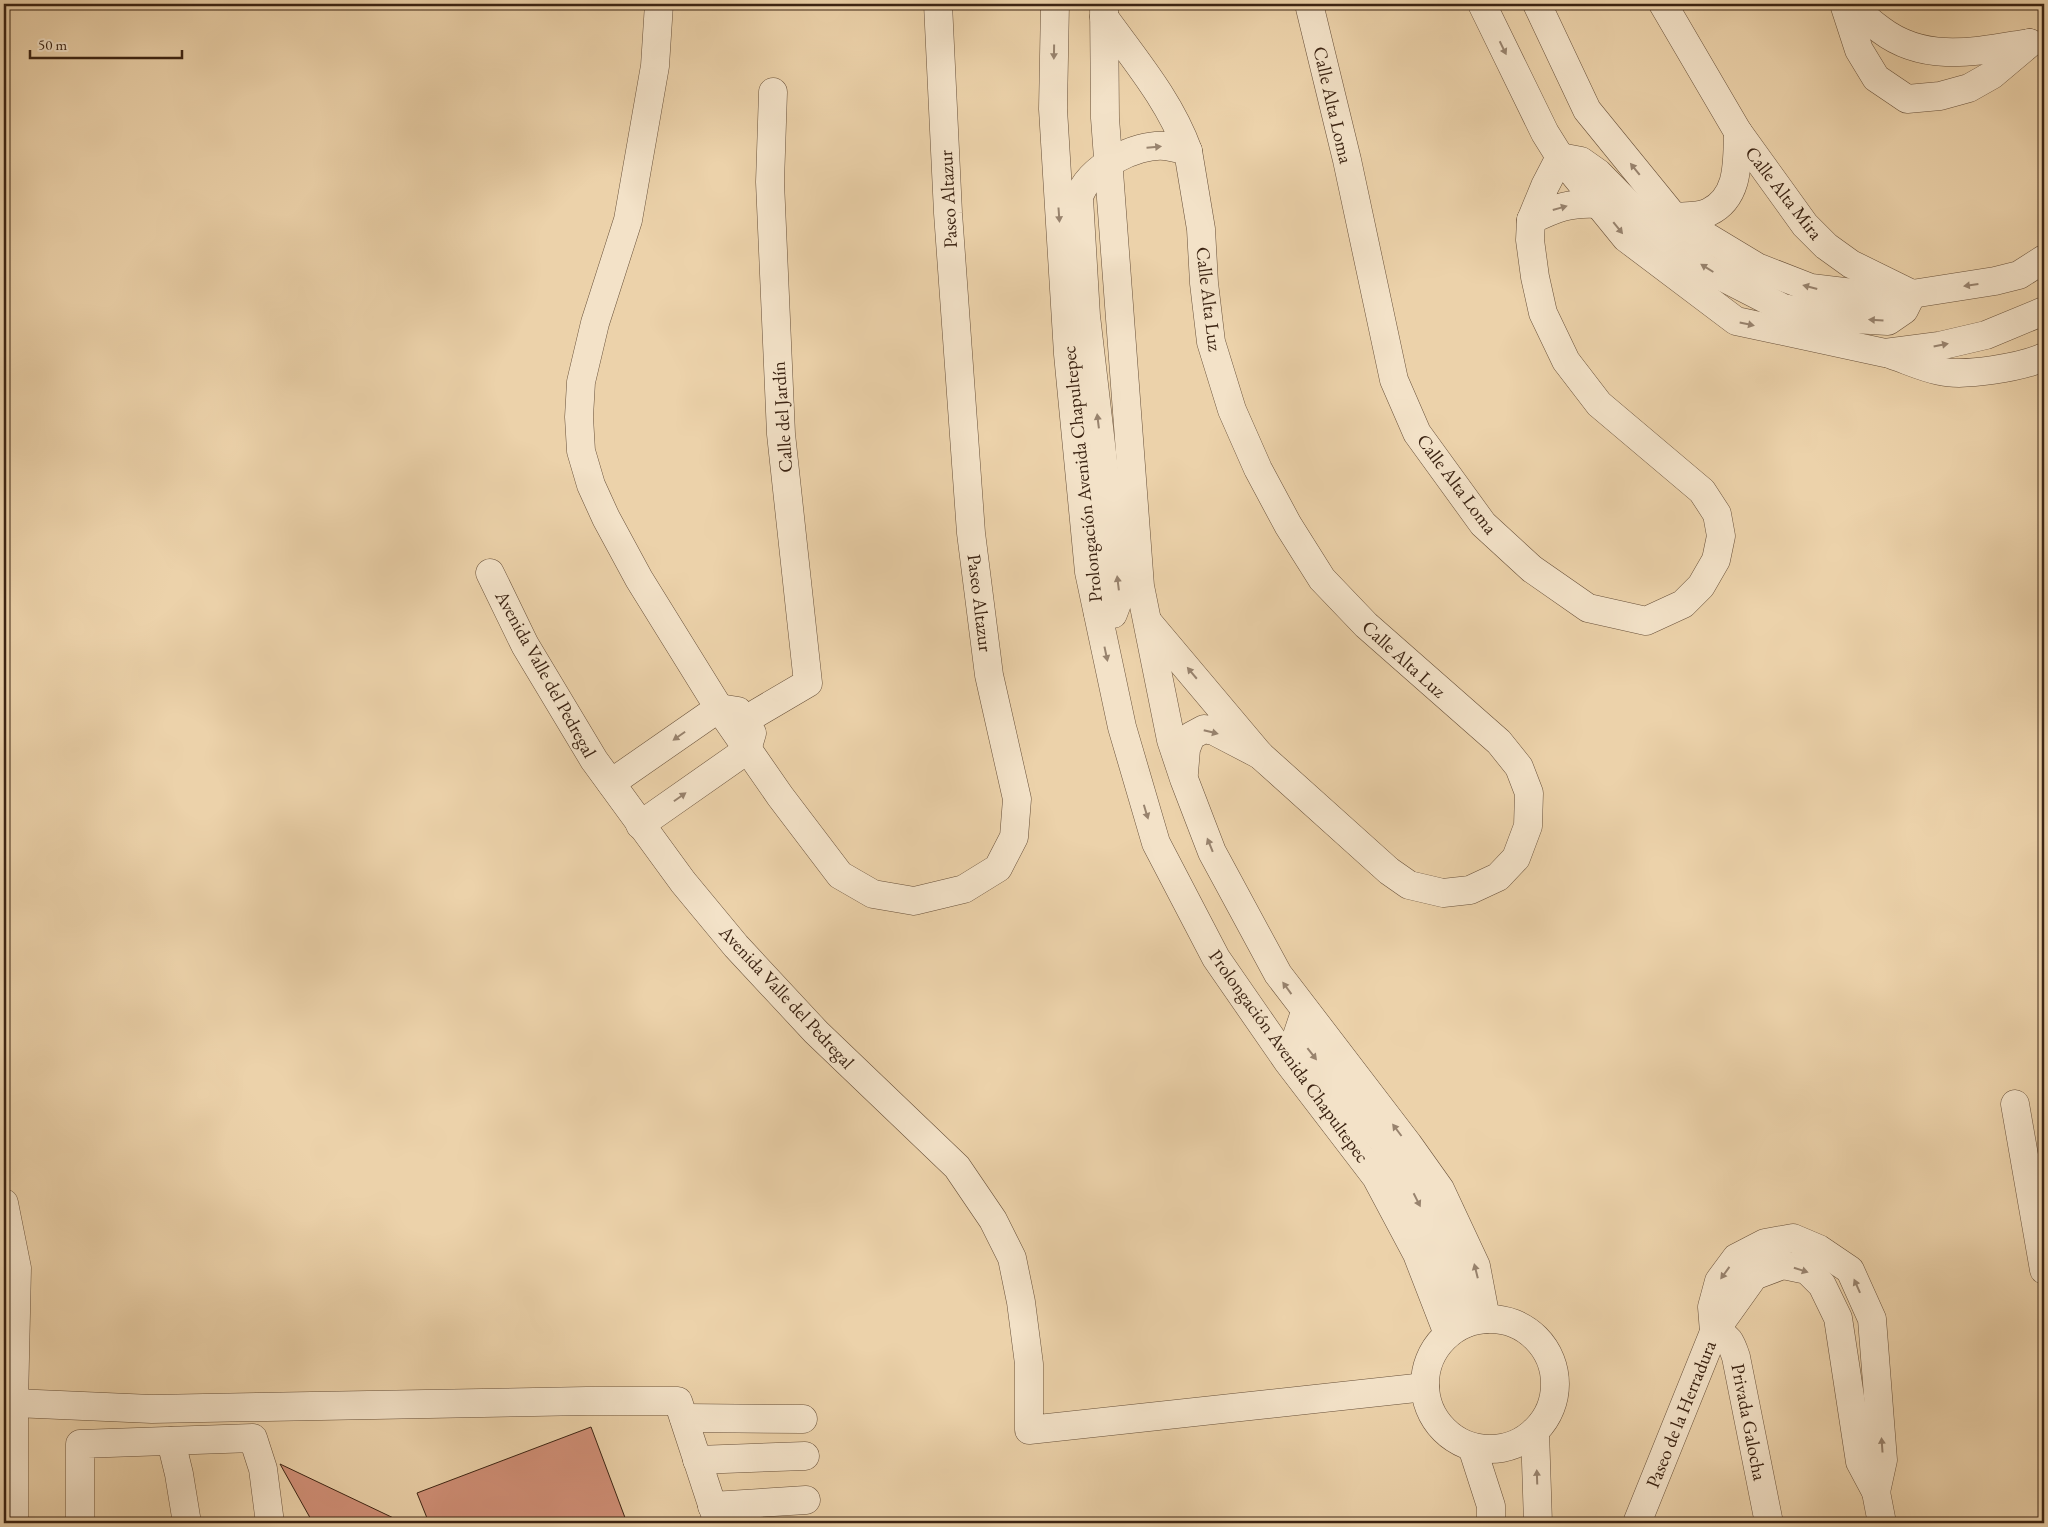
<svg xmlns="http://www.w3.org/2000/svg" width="2048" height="1527" viewBox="0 0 2048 1527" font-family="'EB Garamond',serif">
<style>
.building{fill:#d19078;stroke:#3c2413}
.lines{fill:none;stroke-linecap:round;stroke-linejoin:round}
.minor-casing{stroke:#685039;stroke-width:29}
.minor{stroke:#f3e2c8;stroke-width:28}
.oneway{fill:#98836e}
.labels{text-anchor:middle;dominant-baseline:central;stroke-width:4;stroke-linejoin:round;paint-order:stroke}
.street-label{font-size:19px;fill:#3c2413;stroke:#f3e2c8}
</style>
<rect width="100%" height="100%" fill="#ecd2aa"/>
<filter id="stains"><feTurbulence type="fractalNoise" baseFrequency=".004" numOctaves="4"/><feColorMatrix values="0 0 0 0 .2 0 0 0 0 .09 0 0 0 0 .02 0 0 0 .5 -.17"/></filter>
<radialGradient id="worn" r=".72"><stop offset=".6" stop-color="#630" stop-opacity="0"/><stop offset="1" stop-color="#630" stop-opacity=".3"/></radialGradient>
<!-- building -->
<g class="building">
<path d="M591,1427L627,1523H429L417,1493Z"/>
<path d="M280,1464L404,1523H313Z"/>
</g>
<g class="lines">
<defs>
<g id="minor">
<path d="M659,4L655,66L628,220L595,323L581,382L579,417L581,451L591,485L606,518L639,579L719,708L780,796L840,875L873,894L914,901L964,889L998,868L1014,837L1017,799L989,675L971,533L948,213L938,4"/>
<path d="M1055,4L1053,109L1068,354L1089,572L1122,727L1156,843L1216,958L1288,1062L1376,1177L1417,1254L1448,1334"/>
<path d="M1104,4L1105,118L1140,586L1171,740L1184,779L1212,852L1278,974L1408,1144L1440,1189L1476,1266L1486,1319"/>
<path d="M1309,4L1347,160L1394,380L1417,433L1483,524L1532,569L1588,608L1646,621L1683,604L1701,586L1716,560L1721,536L1717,514L1702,491L1599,404L1566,361L1543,313L1535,277L1530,240L1531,220"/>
<path d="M1482,4L1545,133L1560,157L1626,238L1736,321L1885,353L1939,346L1986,335L2044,311"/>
<path d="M1537,4L1587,110L1674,217L1757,267L1811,288L1861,294H1912L1995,281L2019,275L2044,259"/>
<path d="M1844,4L1859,50L1876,78L1907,99L1940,96L1969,88L1992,75L2030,43"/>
<path d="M1853,4C1861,15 1870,22 1881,30C1926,64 1978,51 2029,43"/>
<path d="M1188,151L1201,229L1204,283L1211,342L1232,410L1258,469L1288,525L1322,579L1366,625L1499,742L1519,767L1529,793L1528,826L1516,858L1498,877L1470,890L1443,893L1409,885L1389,871L1260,755"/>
<path d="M1599,204C1570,202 1556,208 1531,220L1545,186L1560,157L1581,161L1598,173L1653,229L1707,269L1783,308L1835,318L1888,321L1904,310L1912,294L1851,264L1826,246L1805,225L1738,132L1663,4"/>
<path d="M1674,217C1684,216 1700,217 1709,212C1740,197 1737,161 1738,132"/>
<path d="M1892,355C1907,360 1924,368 1940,371C1964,377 2022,367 2044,357"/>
<path d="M490,573L525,645L594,760L683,882L736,946L816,1032L957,1167L993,1220L1012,1258L1021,1302L1029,1364V1430L1425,1387"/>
<path d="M1098,613L1106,615L1113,614L1119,598L1086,316L1079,198C1086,169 1136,143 1165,146C1172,147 1180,149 1188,151C1170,101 1135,60 1104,17"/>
<path d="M1148,622L1260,755L1214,731L1204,729L1191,736L1186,749L1184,773"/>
<path d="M757,713L808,683L781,434L770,182L773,92"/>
<path d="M611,783L719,708L738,711"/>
<path d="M640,825L747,750L752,733"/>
<path d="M1305,1012L1297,1036L1340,1090L1383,1141L1410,1186L1446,1256L1459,1288L1466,1323"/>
<path d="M2015,1104L2044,1270"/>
<path d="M4,1203L17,1268L14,1403V1523"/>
<circle cx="1490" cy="1384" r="65"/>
<path d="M1714,1332L1712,1307L1719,1281L1736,1258L1765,1243L1793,1238L1819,1249L1850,1270L1872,1319L1883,1460L1876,1492"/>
<path d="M1714,1332C1729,1336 1731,1342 1736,1357L1769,1523"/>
<path d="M14,1403L152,1409L587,1401H678L718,1523"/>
<path d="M684,1418L803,1419"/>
<path d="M1535,1431L1538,1523"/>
<path d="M171,1441L179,1474L187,1523"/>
<path d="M1472,1447L1491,1506V1523"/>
<path d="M697,1460L805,1456"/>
<path d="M712,1506L806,1500"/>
<path d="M80,1523V1444L253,1438L263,1469L270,1523"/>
<path d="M1637,1523L1714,1332L1754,1276L1783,1265L1807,1270L1822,1285L1838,1318L1860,1462L1876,1492L1882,1523"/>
</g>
</defs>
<!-- minor casing -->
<use href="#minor" class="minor-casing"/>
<!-- minor -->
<use href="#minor" class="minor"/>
</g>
<!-- one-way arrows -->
<defs><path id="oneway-solid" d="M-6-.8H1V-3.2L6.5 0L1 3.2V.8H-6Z" transform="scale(1.25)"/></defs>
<g class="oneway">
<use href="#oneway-solid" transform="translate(1503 48) rotate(64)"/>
<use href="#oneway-solid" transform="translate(1054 52) rotate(91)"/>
<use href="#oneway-solid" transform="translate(1154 147) rotate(-5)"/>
<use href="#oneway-solid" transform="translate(1635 169) rotate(-129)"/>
<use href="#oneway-solid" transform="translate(1560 208) rotate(-16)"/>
<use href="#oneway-solid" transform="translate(1059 215) rotate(86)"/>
<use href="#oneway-solid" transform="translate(1618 228) rotate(51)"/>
<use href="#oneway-solid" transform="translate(1707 268) rotate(-148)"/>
<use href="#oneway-solid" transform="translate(1971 285) rotate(172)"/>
<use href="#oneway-solid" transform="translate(1810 287) rotate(-165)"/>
<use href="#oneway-solid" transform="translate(1876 320) rotate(-177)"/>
<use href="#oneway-solid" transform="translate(1747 324) rotate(12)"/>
<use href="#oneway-solid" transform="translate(1941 345) rotate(-11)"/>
<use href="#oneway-solid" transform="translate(1098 421) rotate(-97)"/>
<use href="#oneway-solid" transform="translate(1118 583) rotate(-97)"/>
<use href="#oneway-solid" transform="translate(1106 654) rotate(78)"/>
<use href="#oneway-solid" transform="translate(1192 673) rotate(-130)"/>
<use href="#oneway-solid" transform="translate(1211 732) rotate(14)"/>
<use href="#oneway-solid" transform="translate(679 736) rotate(145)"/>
<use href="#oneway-solid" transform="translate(680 797) rotate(-35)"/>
<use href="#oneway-solid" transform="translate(1146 812) rotate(73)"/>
<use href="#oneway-solid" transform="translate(1210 845) rotate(-112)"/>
<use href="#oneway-solid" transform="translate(1287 988) rotate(-126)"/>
<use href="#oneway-solid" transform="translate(1312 1054) rotate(52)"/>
<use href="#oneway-solid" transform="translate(1397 1130) rotate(-127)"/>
<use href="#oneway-solid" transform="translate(1417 1200) rotate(63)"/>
<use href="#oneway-solid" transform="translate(1801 1270) rotate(18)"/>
<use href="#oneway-solid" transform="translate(1476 1271) rotate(-104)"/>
<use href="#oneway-solid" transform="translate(1725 1273) rotate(126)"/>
<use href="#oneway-solid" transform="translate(1857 1286) rotate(-114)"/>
<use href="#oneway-solid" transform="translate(1882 1445) rotate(-94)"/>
<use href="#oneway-solid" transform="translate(1537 1477) rotate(-92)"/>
</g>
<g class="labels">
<!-- street labels -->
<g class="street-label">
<text transform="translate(1333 105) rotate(77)">Calle Alta Loma</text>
<text transform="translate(1784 193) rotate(52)">Calle Alta Mira</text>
<text transform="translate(948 199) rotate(-93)">Paseo Altazur</text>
<text transform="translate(1209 299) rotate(83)">Calle Alta Luz</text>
<text transform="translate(782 417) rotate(-94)">Calle del Jardín</text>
<text transform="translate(1082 474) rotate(-96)">Prolongación Avenida Chapultepec</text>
<text transform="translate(1457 484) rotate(53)">Calle Alta Loma</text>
<text transform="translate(980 603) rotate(83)">Paseo Altazur</text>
<text transform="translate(1404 659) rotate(42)">Calle Alta Luz</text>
<text transform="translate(546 674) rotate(61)">Avenida Valle del Pedregal</text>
<text transform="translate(787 997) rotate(47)">Avenida Valle del Pedregal</text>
<text transform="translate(1289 1056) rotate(54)">Prolongación Avenida Chapultepec</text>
<text transform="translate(1681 1414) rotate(-68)">Paseo de la Herradura</text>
<text transform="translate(1749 1422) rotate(79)">Privada Galocha</text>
</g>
</g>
<!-- margin -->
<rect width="2048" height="1527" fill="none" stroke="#ecd2aa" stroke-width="20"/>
<rect x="5" y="5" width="2038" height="1517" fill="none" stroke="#3c2413" stroke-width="2.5"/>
<rect x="10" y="10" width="2028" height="1507" fill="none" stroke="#3c2413"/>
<!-- scale -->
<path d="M30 50v8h152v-8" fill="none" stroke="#3c2413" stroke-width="2.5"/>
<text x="38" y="50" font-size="15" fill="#3c2413" stroke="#f3e2c8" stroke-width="4" paint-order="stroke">50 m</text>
<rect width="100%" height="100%" filter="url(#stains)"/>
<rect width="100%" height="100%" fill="url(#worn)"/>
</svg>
